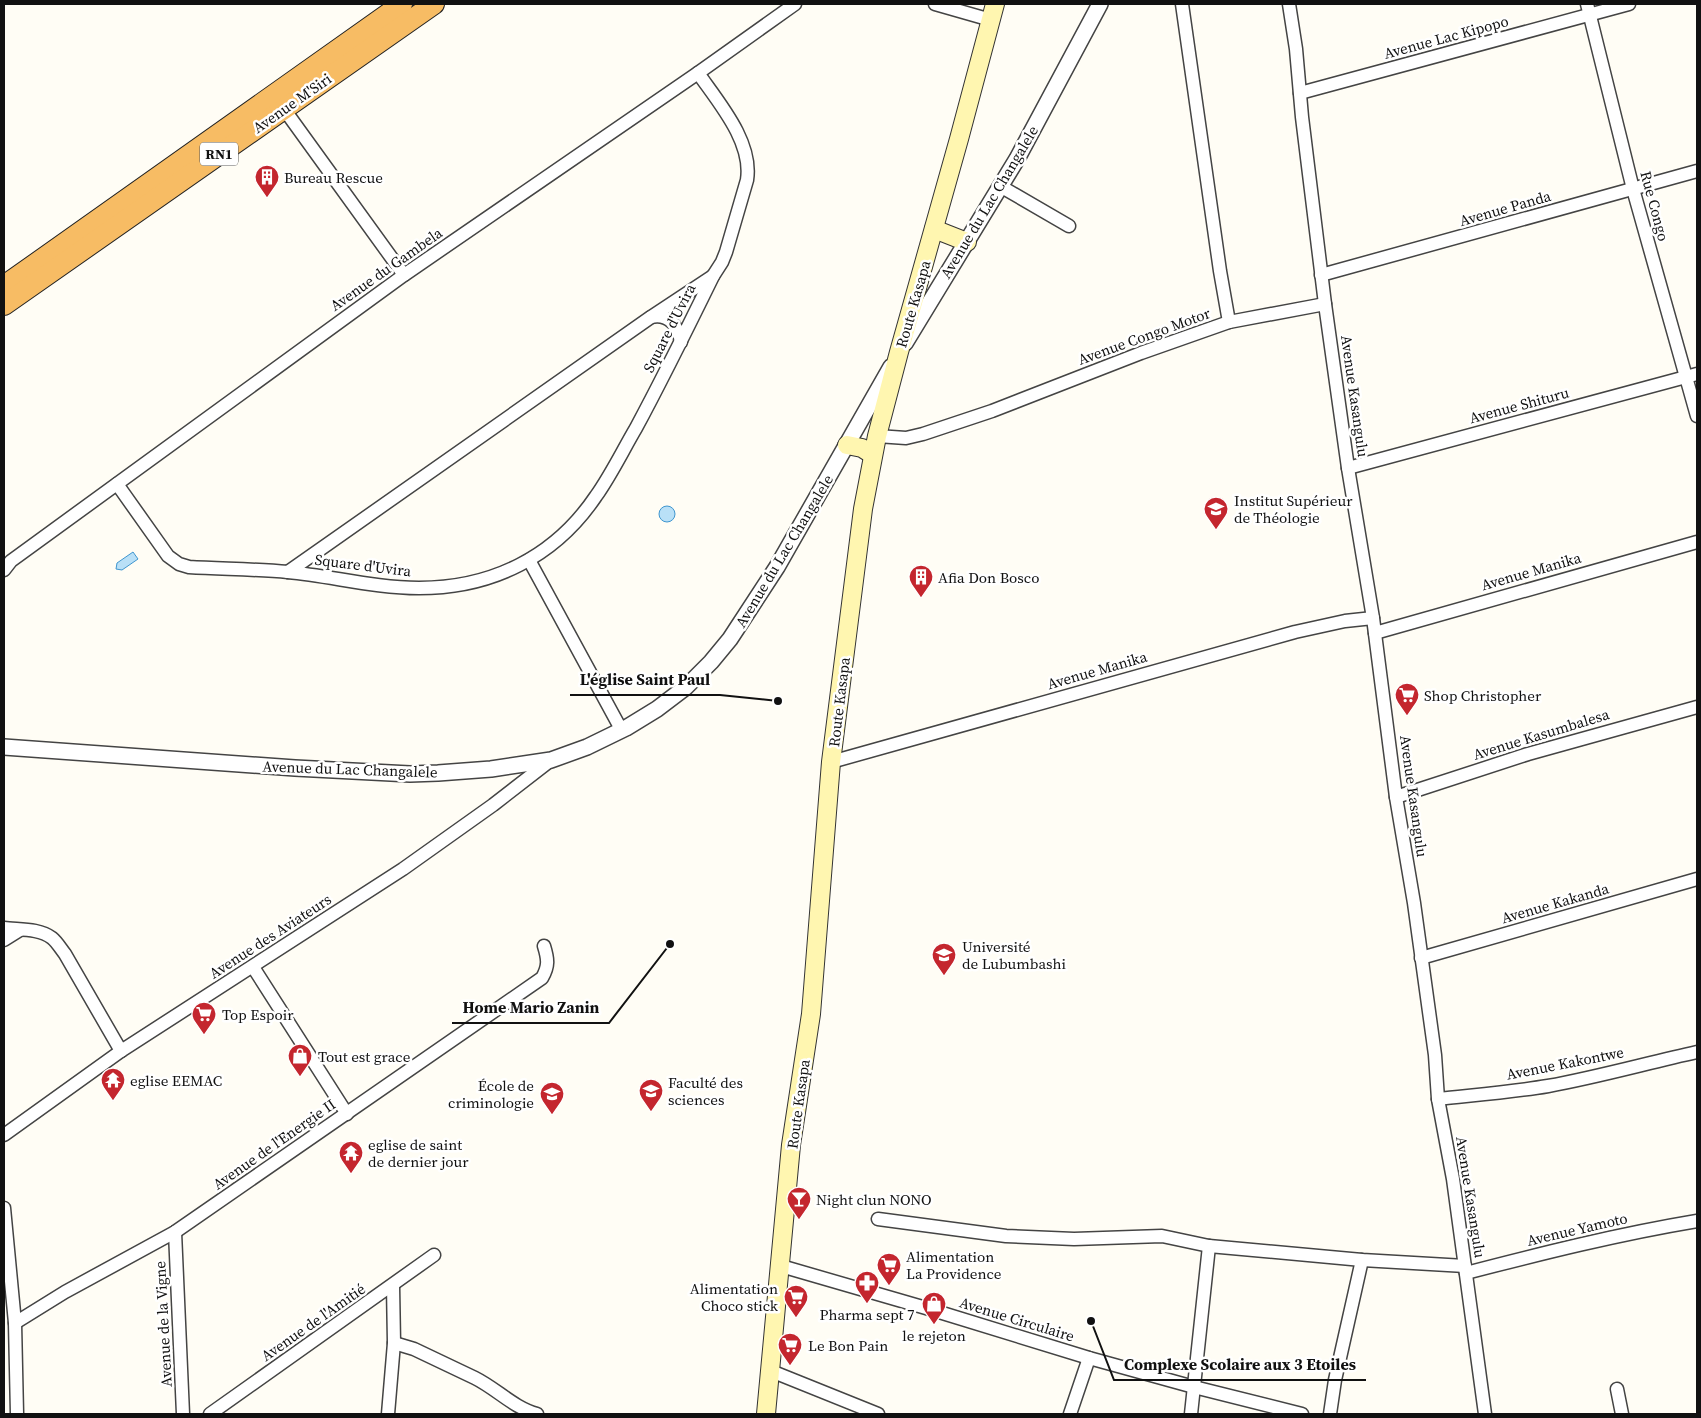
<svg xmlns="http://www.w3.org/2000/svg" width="1701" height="1418" viewBox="0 0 1701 1418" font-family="'Source Serif 4',serif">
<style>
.water{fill:#b9e0f7;stroke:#3f96cf}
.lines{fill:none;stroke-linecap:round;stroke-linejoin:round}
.minor-casing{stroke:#444;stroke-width:15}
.tertiary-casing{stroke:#444;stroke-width:18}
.secondary-casing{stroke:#333;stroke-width:20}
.trunk-casing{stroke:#222;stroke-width:22}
.minor{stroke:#fff;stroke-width:12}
.tertiary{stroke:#fff;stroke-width:15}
.secondary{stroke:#fff6b0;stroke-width:18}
.trunk{stroke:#f7bc64;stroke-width:20}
.labels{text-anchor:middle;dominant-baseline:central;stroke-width:5;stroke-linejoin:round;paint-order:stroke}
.shield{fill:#fff;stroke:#585858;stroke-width:1}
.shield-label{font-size:14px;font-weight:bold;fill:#111}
.street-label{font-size:15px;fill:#111;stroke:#fff}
.poi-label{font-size:15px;fill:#111;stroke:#fff;text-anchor:start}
.leader{fill:none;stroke:#111;stroke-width:2}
.callout-dot{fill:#111;stroke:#fff;stroke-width:2}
.callout-label{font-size:16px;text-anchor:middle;font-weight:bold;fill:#111;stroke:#fff;stroke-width:5;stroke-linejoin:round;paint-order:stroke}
</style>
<rect width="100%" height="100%" fill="#fffdf5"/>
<!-- water -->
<g class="water">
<circle cx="667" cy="514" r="8"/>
<path d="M133,552L138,559L122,570L116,569L117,563Z"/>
</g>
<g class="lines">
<defs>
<g id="minor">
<path d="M935,4L991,20"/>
<path d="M1289,4L1296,49L1302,117L1325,304L1348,468L1373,618L1396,797L1414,903L1435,1055L1438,1099L1453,1179L1485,1414"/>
<path d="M1587,4L1633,189L1697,416"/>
<path d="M1300,93L1629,4"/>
<path d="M284,109L404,275"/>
<path d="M1000,186L1069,226"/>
<path d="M1321,275L1697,171"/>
<path d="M651,317C669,313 678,326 681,342"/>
<path d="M1229,322L1325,304"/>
<path d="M877,436L906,438L923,434L992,411L1141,353L1229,322L1220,271L1182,4"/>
<path d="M1348,468L1697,374"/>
<path d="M117,484L168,556L179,564L189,567C222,569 255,569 288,572C331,576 375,588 419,588C492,588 555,557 596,496C611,475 623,450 636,428C663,378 688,327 713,276L722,262L726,252L747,180C753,142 719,103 698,73"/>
<path d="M529,560L622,731"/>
<path d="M4,570L11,561L404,275L698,73L795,4"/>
<path d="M288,572L651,317L713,276"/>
<path d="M1375,633L1697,542"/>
<path d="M831,762L1295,632L1345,621L1373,618"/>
<path d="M1396,797L1528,754L1697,707"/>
<path d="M4,928C19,930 39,928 52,938C57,942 61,949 65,954L121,1051"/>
<path d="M4,940L20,930"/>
<path d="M1421,958L1697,879"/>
<path d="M253,967L347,1114"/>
<path d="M1438,1099C1474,1095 1512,1092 1548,1086C1598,1077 1647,1063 1697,1052"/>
<path d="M4,1135L121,1051L403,869L493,805L551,760"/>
<path d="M4,1208L15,1323L17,1414"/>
<path d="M878,1219L1006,1236L1074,1239L1162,1236L1209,1246L1362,1260L1465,1266"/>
<path d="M175,1232L183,1414"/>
<path d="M781,1266L926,1308L1089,1358L1194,1387L1302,1414"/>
<path d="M1466,1273C1543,1253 1619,1234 1697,1221"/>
<path d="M15,1323L65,1292L175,1232L542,978C549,966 548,959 544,946"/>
<path d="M394,1343L414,1349L475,1378C497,1389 514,1408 537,1414"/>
<path d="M771,1371L878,1414"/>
<path d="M1617,1389L1622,1414"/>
<path d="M210,1414L434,1255"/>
<path d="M388,1414L394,1343L393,1286"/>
<path d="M1070,1414L1089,1358"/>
<path d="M1191,1414L1209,1246"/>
<path d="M1330,1414L1335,1380L1362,1260"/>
</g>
<g id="tertiary">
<path d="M905,343L1017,159L1100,4"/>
<path d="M4,747L295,768L410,774L438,773L491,769L551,760L587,747L626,728L657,709L686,687L711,662L730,639L777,567L891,367"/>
</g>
<g id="secondary">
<path d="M934,229L967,242"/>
<path d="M847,445L862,448L873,455"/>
<path d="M766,1414L791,1145L811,1014L831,762L863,509L877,436L899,352L959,139L995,4"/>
</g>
<g id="trunk">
<path d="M4,286L402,4"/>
<path d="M4,305L434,4"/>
</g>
</defs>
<!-- minor casing -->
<use href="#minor" class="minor-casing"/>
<!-- tertiary casing -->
<use href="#tertiary" class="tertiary-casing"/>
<!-- secondary casing -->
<use href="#secondary" class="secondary-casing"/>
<!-- trunk casing -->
<use href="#trunk" class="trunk-casing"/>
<!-- minor -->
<use href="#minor" class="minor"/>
<!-- tertiary -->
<use href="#tertiary" class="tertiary"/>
<!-- secondary -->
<use href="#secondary" class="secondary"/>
<!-- trunk -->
<use href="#trunk" class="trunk"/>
</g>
<!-- icons -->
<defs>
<symbol id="building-pin" viewBox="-11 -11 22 30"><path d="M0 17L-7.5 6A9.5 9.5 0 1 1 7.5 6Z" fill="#c4262e" stroke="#fff"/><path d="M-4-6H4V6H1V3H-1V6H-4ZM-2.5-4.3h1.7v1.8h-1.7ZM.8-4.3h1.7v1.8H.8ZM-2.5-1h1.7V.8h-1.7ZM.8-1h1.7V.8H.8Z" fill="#fff"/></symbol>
<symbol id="university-pin" viewBox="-11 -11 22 30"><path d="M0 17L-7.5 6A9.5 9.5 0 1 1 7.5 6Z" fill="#c4262e" stroke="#fff"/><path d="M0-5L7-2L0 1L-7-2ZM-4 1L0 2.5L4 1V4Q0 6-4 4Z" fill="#fff"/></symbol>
<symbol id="supermarket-pin" viewBox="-11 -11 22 30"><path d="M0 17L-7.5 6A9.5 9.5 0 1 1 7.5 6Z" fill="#c4262e" stroke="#fff"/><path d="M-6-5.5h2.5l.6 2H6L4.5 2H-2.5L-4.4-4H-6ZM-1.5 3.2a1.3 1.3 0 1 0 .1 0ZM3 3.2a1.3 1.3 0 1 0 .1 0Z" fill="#fff"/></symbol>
<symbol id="shop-pin" viewBox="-11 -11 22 30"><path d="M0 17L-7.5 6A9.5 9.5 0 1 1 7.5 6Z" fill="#c4262e" stroke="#fff"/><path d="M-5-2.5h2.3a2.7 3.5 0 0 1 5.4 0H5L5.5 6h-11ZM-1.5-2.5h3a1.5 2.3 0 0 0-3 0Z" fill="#fff"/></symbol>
<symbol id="temple-pin" viewBox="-11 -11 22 30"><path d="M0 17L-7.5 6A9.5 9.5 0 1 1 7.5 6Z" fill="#c4262e" stroke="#fff"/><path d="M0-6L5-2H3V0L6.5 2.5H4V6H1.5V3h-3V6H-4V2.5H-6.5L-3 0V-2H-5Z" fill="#fff"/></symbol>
<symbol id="bar-pin" viewBox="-11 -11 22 30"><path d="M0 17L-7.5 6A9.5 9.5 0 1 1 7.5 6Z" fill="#c4262e" stroke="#fff"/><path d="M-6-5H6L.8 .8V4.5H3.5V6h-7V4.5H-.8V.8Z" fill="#fff"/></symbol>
<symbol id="pharmacy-pin" viewBox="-11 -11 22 30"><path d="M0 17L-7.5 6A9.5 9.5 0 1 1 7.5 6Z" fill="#c4262e" stroke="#fff"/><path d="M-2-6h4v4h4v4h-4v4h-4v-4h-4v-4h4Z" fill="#fff"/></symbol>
</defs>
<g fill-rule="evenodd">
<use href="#building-pin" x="253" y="163" width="28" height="38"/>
<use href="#university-pin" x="1202" y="495" width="28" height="38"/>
<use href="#building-pin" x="907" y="563" width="28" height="38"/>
<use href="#supermarket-pin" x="1393" y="681" width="28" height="38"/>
<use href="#university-pin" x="930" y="941" width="28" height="38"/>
<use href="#supermarket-pin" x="190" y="1000" width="28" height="38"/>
<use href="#shop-pin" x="286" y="1042" width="28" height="38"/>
<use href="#temple-pin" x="99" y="1066" width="28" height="38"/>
<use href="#university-pin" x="637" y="1077" width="28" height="38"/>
<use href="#university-pin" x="538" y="1080" width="28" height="38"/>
<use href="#temple-pin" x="337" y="1139" width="28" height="38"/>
<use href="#bar-pin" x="785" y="1185" width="28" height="38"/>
<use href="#supermarket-pin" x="875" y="1251" width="28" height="38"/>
<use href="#pharmacy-pin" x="853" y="1269" width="28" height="38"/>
<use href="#supermarket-pin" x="782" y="1283" width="28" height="38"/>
<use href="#shop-pin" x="920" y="1290" width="28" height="38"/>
<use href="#supermarket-pin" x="776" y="1331" width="28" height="38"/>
</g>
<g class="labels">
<!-- shield labels -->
<rect class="shield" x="200" y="142.5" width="38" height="23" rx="4"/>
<g class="shield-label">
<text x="219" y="154">RN1</text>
</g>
<!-- street labels -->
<g class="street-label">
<text transform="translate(1446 37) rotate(-15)">Avenue Lac Kipopo</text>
<text transform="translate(292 103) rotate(-35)">Avenue M'Siri</text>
<text transform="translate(989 202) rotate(-59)">Avenue du Lac Changalele</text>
<text transform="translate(1655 206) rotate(75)">Rue Congo</text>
<text transform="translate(1505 208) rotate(-16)">Avenue Panda</text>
<text transform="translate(386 269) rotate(-35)">Avenue du Gambela</text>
<text transform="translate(913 304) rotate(-74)">Route Kasapa</text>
<text transform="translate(669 328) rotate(-63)">Square d'Uvira</text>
<text transform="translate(1144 336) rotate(-20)">Avenue Congo Motor</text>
<text transform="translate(1355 396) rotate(82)">Avenue Kasangulu</text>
<text transform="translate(1519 405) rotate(-15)">Avenue Shituru</text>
<text transform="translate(784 551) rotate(-59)">Avenue du Lac Changalele</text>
<text transform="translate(363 565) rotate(7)">Square d'Uvira</text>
<text transform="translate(1531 571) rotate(-16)">Avenue Manika</text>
<text transform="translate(1097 670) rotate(-16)">Avenue Manika</text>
<text transform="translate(839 702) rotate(-83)">Route Kasapa</text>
<text transform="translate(1541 734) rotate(-17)">Avenue Kasumbalesa</text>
<text transform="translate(350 769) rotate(2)">Avenue du Lac Changalele</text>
<text transform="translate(1414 796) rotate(82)">Avenue Kasangulu</text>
<text transform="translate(1555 903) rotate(-16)">Avenue Kakanda</text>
<text transform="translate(270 936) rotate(-33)">Avenue des Aviateurs</text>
<text transform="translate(1565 1063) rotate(-11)">Avenue Kakontwe</text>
<text transform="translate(798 1104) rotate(-82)">Route Kasapa</text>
<text transform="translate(274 1144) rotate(-35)">Avenue de l'Energie II</text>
<text transform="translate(1471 1197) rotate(81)">Avenue Kasangulu</text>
<text transform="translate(1577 1229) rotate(-13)">Avenue Yamoto</text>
<text transform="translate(1017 1319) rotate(17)">Avenue Circulaire</text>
<text transform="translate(313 1322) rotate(-35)">Avenue de l'Amitié</text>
<text transform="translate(163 1324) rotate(-93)">Avenue de la Vigne</text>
</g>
<!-- poi labels -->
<g class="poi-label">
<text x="284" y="177">Bureau Rescue</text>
<text x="1234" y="500">Institut Supérieur<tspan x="1234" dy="17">de Théologie</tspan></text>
<text x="938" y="577">Afia Don Bosco</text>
<text x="1424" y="695">Shop Christopher</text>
<text x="962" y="946">Université<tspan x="962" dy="17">de Lubumbashi</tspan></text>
<text x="222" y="1014">Top Espoir</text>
<text x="318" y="1056">Tout est grace</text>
<text x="130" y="1080">eglise EEMAC</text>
<text x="668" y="1082">Faculté des<tspan x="668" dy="17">sciences</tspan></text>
<text x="534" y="1085" text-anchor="end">École de<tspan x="534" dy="17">criminologie</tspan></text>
<text x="368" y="1144">eglise de saint<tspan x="368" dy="17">de dernier jour</tspan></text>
<text x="816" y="1199">Night clun NONO</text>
<text x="906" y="1256">Alimentation<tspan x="906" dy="17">La Providence</tspan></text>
<text x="778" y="1288" text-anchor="end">Alimentation<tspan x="778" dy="17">Choco stick</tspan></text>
<text x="867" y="1314" text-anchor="middle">Pharma sept 7</text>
<text x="934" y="1335" text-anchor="middle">le rejeton</text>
<text x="808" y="1345">Le Bon Pain</text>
</g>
</g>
<!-- callouts -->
<path class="leader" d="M778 701L720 695H570M670 944L609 1023H452M1091 1321L1114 1380H1366"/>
<g class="callout-dot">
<circle cx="778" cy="701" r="5"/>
<circle cx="670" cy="944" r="5"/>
<circle cx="1091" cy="1321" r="5"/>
</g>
<g class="callout-label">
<text x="645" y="685">L'église Saint Paul</text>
<text x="531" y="1013">Home Mario Zanin</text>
<text x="1240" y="1370">Complexe Scolaire aux 3 Etoiles</text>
</g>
<!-- border -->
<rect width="1701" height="1418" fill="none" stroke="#111111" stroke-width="10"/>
</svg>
